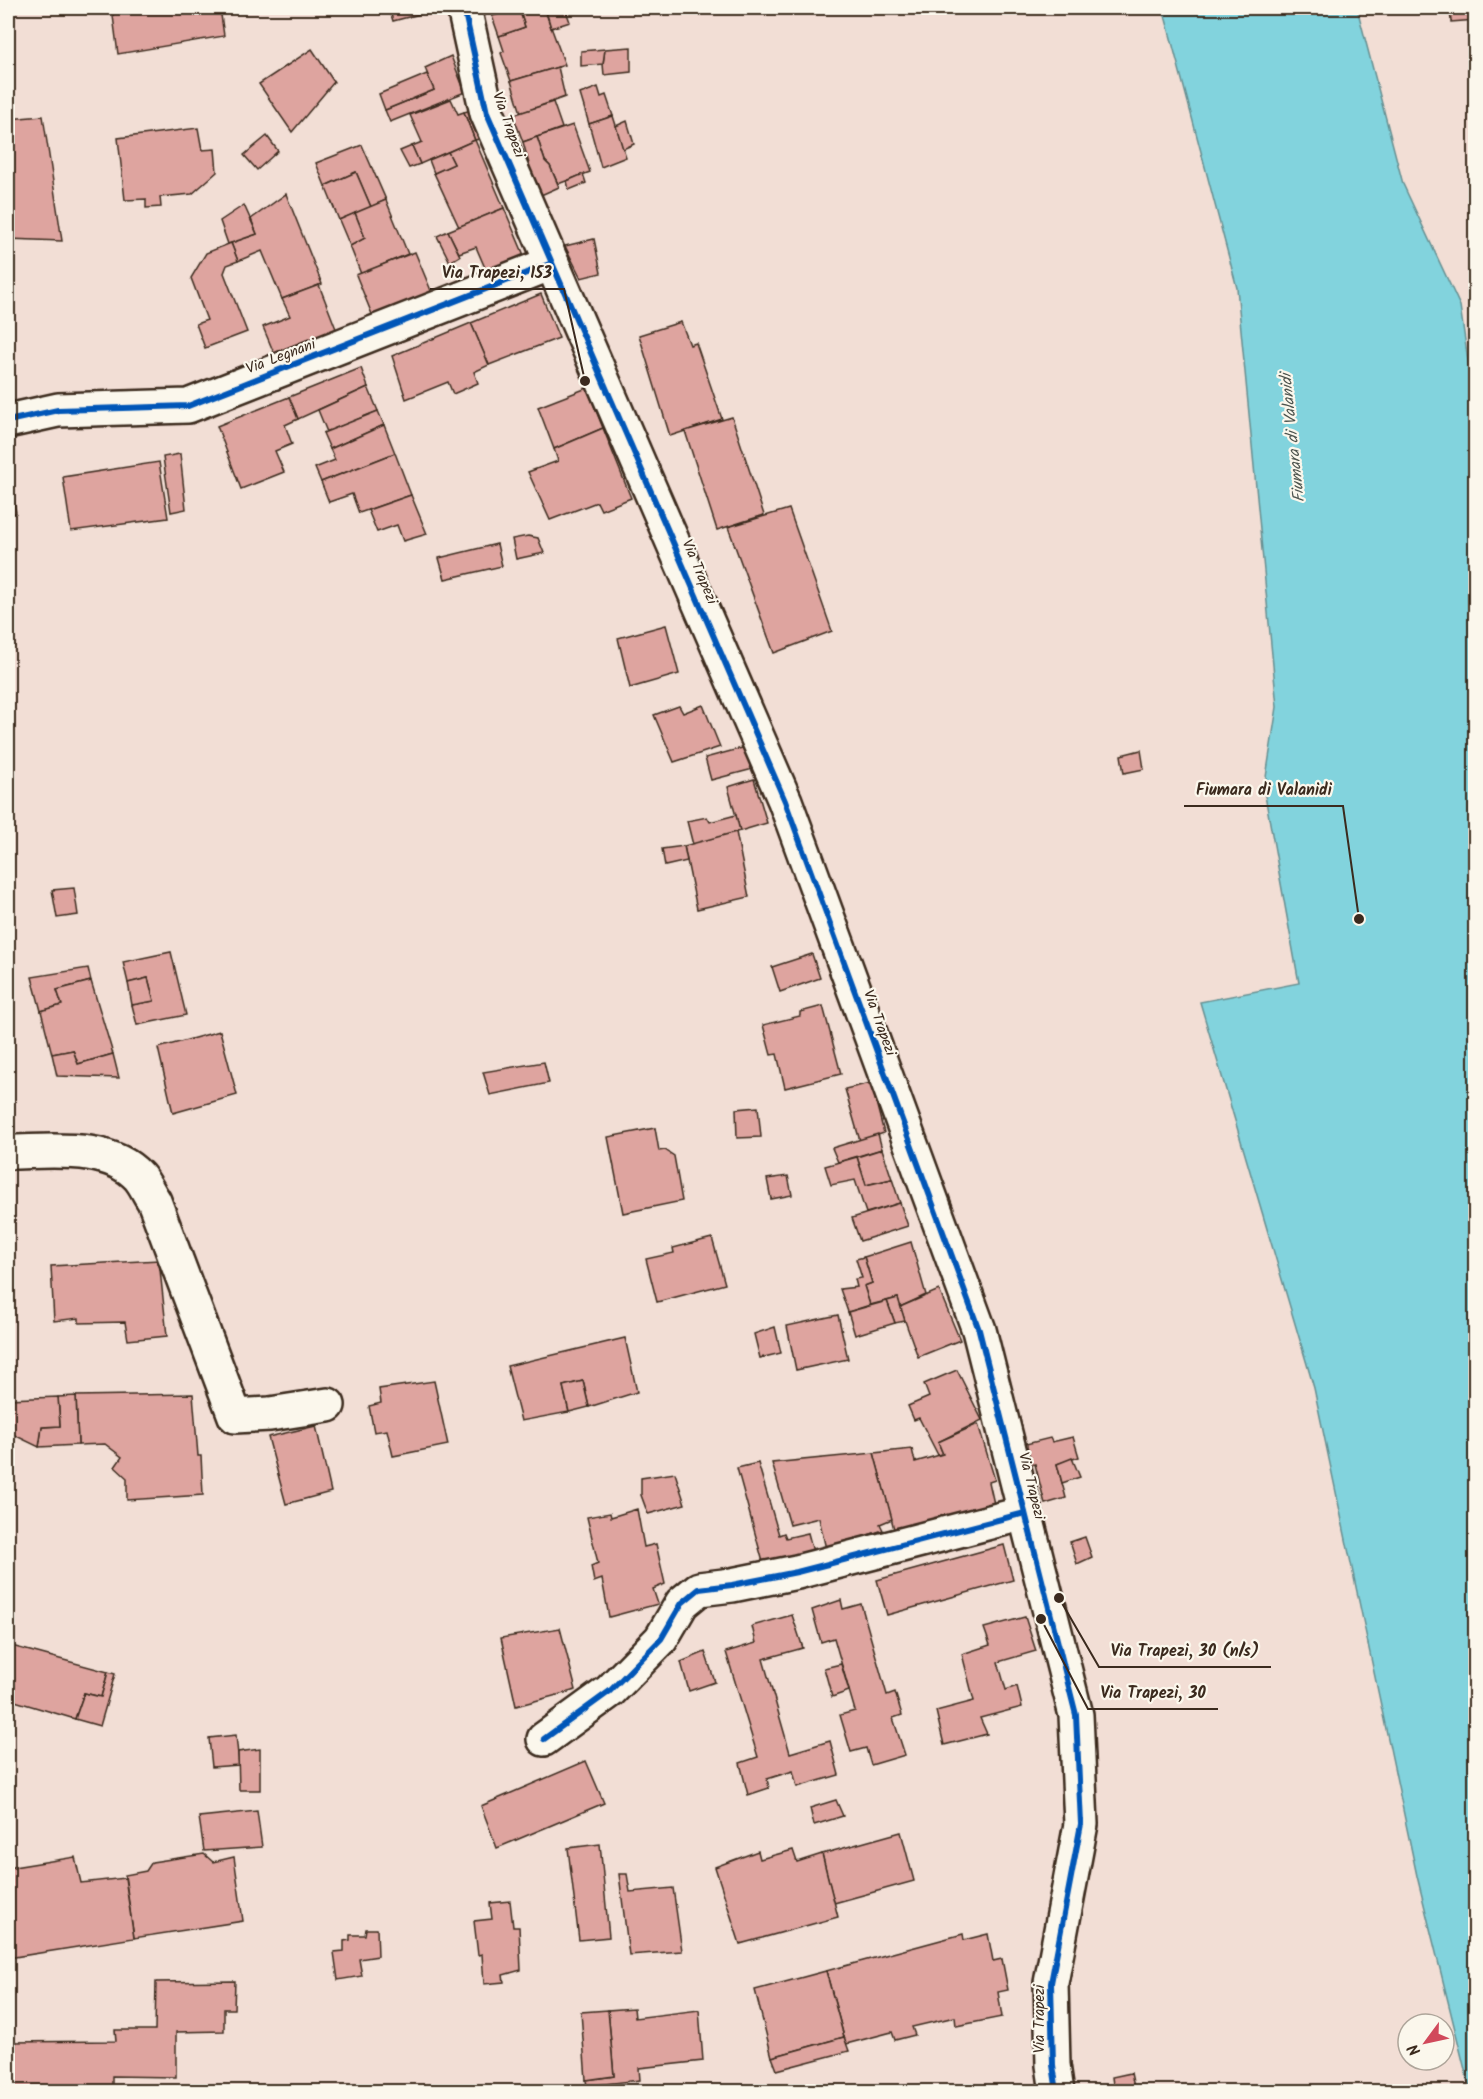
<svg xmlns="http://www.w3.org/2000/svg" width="1483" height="2099" viewBox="0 0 1483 2099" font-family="Kalam,sans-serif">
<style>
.water{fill:#82d3dd;stroke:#668f91;stroke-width:1.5}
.building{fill:#dea49f;stroke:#3b2a1e;stroke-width:1.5}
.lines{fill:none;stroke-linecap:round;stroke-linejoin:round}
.street-casing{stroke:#3b2a1e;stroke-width:38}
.secondary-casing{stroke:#3b2a1e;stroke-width:38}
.street{stroke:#fbf7ec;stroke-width:33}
.secondary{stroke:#fbf7ec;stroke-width:33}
.cycleway-casing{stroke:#fbf7ec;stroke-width:10}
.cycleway{stroke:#0057b8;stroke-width:6}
.labels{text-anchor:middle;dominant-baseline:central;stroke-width:4.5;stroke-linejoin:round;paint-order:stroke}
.street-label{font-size:15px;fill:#3b2a1e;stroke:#fbf7ec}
.water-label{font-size:16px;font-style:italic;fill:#4d544e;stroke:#fbf7ec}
.leader{fill:none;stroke:#3b2a1e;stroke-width:2}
.callout-dot{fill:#3b2a1e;stroke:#fbf7ec;stroke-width:2}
.callout-label{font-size:16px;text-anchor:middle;font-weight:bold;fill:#3b2a1e;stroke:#fbf7ec;stroke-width:4.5;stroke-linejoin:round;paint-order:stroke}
</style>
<rect width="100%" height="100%" fill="#f2ded5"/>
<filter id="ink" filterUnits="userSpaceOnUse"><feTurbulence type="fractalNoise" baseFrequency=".0167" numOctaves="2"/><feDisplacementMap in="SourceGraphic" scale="12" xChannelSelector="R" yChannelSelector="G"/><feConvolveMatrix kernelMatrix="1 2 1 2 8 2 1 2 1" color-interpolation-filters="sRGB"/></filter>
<g filter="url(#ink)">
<!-- water -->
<path class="water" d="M1163,8H1357L1403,184L1460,306L1476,416L1475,2091H1473L1468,2082L1417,1876L1314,1388L1200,1002L1299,983L1264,790L1277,707L1237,288Z"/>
<!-- building -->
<g class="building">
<path d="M112,8H220L224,36L118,54Z"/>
<path d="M389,8H443L393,21Z"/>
<path d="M490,8H527L492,16Z"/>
<path d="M527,8H544L565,65L511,81L501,53L504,51L499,36L525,27L519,9Z"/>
<path d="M556,8H565L570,22L551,28L546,11Z"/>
<path d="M1450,8H1476V20L1451,22Z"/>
<path d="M519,9L525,27L499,36L492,16Z"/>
<path d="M631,47V72L604,75L603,64L605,49Z"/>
<path d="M312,49L334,82L292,132L259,84Z"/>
<path d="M605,49L603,64L581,66V51Z"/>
<path d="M451,56L465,92L390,122L385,110L434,90L425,68Z"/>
<path d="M558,67L565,97L521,113L511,81Z"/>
<path d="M427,74L434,90L385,110L379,94Z"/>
<path d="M598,87L601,97L606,95L613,116L589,124L580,94Z"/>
<path d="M451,99L458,114L464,112L475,140L420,164L412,146L422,142L410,115Z"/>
<path d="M553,102L562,128L523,142L513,115Z"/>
<path d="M475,109L483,138L475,140L464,112Z"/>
<path d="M43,116L62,241L8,239V119Z"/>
<path d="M613,116L626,157L601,167L589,124Z"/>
<path d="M627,121L634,144L623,149L616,126Z"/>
<path d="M573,125L590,172L558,184L550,166L545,161L537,137Z"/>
<path d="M198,128L202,150L215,149L217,172L192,194L160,197L161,207L146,208V199L125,200L118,138Z"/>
<path d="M267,136L278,151L257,170L244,155Z"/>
<path d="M537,137L545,161L550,166L559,187L541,195L530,168L523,142Z"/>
<path d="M475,140L504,208L459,227L434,173L454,164L448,152Z"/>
<path d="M362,145L386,200L371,207L356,172L325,186L316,163Z"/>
<path d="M412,146L420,164L409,168L400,151Z"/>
<path d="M448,152L454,164L434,173L429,160Z"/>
<path d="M356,172L371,207L339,220L325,186Z"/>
<path d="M583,174L586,183L569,190L567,181Z"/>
<path d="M286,194L322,284L282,299L262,251L238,261L231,243L257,234L251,219Z"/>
<path d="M386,200L408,254L361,274L350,246L365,238L355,213Z"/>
<path d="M244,205L257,234L228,244L220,221Z"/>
<path d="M504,208L529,267L492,284L476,247L459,253L448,231Z"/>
<path d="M355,213L365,238L350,246L339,220Z"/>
<path d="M448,231L460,256L450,262L437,236Z"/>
<path d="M594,239L601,273L581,278L565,246Z"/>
<path d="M231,243L238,261L227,265L224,273L247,332L205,348L196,324L207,320L191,278L206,253Z"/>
<path d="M415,252L437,305L378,329L356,275Z"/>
<path d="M319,285L340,339L279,365L263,327L290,316L282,299Z"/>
<path d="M541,294L559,338L489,365L471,323Z"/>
<path d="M681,322L690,345L696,343L722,419L670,436L639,335Z"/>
<path d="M471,323L489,365L474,372L478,383L453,394L448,382L406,399L392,356Z"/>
<path d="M361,368L368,387L298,419L289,397Z"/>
<path d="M368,387L378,411L327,432L318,410Z"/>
<path d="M587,388L603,428L554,449L538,407Z"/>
<path d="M289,397L298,419L285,425L292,444L275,451L284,472L241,489L217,426Z"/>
<path d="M378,411L384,425L330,449L323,433Z"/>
<path d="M732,417L764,515L717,530L685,431Z"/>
<path d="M384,425L395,453L321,482L315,468L335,460L330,449Z"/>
<path d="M603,428L631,498L601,510L597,502L550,520L528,472L558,461L554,449Z"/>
<path d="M395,453L411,495L359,513L352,494L329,502L321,482Z"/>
<path d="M180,454L186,509L171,512L163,457Z"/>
<path d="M159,462L168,518L71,531L63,477Z"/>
<path d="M8,463L16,513L8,514Z"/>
<path d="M411,495L427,534L403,541L397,525L377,532L368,510Z"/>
<path d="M789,509L832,631L774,653L728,527Z"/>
<path d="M528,536L538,538L544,553L516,559L512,539Z"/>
<path d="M497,544L502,566L445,579L439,558Z"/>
<path d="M666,625L679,674L630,688L618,638Z"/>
<path d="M703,705L720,747L674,762L654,715L679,706L683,713Z"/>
<path d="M746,747L753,769L711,780L705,758Z"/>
<path d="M1141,750L1144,769L1124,773L1121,755Z"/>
<path d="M754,779L767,823L740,831L728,787Z"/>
<path d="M736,815L740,831L693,845L687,821L707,817L710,822Z"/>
<path d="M736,832L749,897L697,909L684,846Z"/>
<path d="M684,846L687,861L665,866L662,849Z"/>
<path d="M74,888L78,915L57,918L52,890Z"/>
<path d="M171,952L186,1015L137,1025L132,1005L154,1001L148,978L128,983L123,962Z"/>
<path d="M812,954L820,978L780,992L772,967Z"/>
<path d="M88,968L91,981L57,990L62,1005L41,1011L32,977Z"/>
<path d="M148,978L154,1001L132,1005L128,983Z"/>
<path d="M91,981L113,1054L78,1064L73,1050L52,1054L41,1011L62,1005L57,990Z"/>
<path d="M823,1006L841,1074L785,1088L777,1054L771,1055L763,1025L800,1016V1012Z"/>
<path d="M220,1031L237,1095L173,1113L158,1048Z"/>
<path d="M73,1050L78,1064L113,1054L119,1078L57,1076L52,1054Z"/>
<path d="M544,1062L549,1083L490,1095L483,1072Z"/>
<path d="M871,1083L884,1133L860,1141L845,1089Z"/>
<path d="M758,1107L761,1137L737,1138L736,1109Z"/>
<path d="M655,1128L659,1151L665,1150L674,1156L682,1201L623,1213L608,1137Z"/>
<path d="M878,1134L882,1149L838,1162L832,1148Z"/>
<path d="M882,1149L892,1179L866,1185L857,1157Z"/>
<path d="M857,1157L866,1185L892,1179L900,1203L866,1213L855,1180L831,1185L825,1166Z"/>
<path d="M788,1176L792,1195L771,1199L767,1179Z"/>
<path d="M900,1203L908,1226L860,1241L852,1218Z"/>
<path d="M712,1238L725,1284L657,1302L646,1259L674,1253L673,1248Z"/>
<path d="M911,1242L926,1295L900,1307L898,1298L870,1305L864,1286L872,1283L864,1257Z"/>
<path d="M864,1257L872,1283L864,1286L870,1305L848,1312L840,1289L857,1287L855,1279L862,1278L856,1259Z"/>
<path d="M159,1260L167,1336L128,1340L125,1322L79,1323V1318L54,1321L51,1266Z"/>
<path d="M939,1290L960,1340L918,1357L900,1307Z"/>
<path d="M898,1298L905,1321L895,1323L887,1301Z"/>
<path d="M887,1301L895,1323L855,1335L848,1312Z"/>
<path d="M838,1315L848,1359L796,1370L787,1326Z"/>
<path d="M775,1327L781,1353L760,1358L754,1334Z"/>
<path d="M625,1338L637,1392L589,1407L583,1381L563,1386L569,1412L521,1421L507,1366Z"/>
<path d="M957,1370L982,1420L938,1442L943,1454L938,1455L919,1418L914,1420L908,1406L929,1397L924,1384Z"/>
<path d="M434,1381L448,1445L393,1456L387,1430L374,1432L369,1406L381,1403L379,1389Z"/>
<path d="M583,1381L589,1407L569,1412L563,1386Z"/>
<path d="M193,1394L198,1456H201L203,1495L127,1500V1478L115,1467L122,1457L105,1444L78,1445L76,1396Z"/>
<path d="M76,1396L78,1445L39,1447L42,1427L60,1426L58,1397Z"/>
<path d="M58,1397L60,1426L42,1427L39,1447L8,1432V1399Z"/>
<path d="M978,1424L995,1480L989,1482L994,1504L894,1529L874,1453L912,1449L915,1462L943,1454L938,1442Z"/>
<path d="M316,1426L331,1492L286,1504L268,1437Z"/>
<path d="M1073,1437L1079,1457L1057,1464L1066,1498L1045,1504L1035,1464L1031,1465L1026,1444L1050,1438L1052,1442Z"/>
<path d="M874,1453L892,1519L880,1524L883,1530L826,1549L819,1518L790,1525L772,1463Z"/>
<path d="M1072,1458L1080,1477L1062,1483L1057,1464Z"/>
<path d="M758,1463L779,1535L784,1533L786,1538L808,1533L815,1559L766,1573L737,1468Z"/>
<path d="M675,1473L685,1504L648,1514L641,1495V1478Z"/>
<path d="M637,1509L644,1547L656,1544L665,1584L653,1589L658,1604L609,1617L602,1579L594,1582L591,1566L598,1563L587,1517L610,1513L611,1517Z"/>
<path d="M1085,1537L1092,1557L1077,1564L1070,1542Z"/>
<path d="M1004,1545L1013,1580L887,1615L877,1580Z"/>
<path d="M841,1600L843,1609L861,1604L887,1695L895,1692L902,1715L893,1718L905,1755L871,1765L866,1748L851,1752L840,1715L855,1711L834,1638L821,1642L812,1610Z"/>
<path d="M792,1615L803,1648L763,1659L790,1753L830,1741L839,1775L797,1787L793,1771L767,1779L769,1788L748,1795L740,1763L758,1757L726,1652L756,1643L752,1626Z"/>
<path d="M1025,1617L1036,1651L998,1662L1006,1690L1017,1686L1022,1707L980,1718L987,1734L944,1745L936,1711L974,1701L962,1654L990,1645L984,1628Z"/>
<path d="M560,1628L576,1690L516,1706L501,1638Z"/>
<path d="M8,1645L108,1672L101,1697L84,1693L75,1719L8,1699Z"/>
<path d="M705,1652L715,1682L689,1691L681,1662Z"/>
<path d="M841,1664L849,1691L832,1697L824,1668Z"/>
<path d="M108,1672L115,1674L100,1726L75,1719L84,1693L101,1697Z"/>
<path d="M236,1735L239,1765L212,1767L209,1738Z"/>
<path d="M260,1749V1790H239L238,1752Z"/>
<path d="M586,1761L604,1803L497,1848L481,1806Z"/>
<path d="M836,1800L843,1816L814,1825L810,1808Z"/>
<path d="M257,1811L262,1847L204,1851L199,1817Z"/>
<path d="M901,1832L914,1881L834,1903L822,1854Z"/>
<path d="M600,1844L609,1937L579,1940L568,1848Z"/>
<path d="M793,1850L797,1862L822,1854L838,1917L740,1944L715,1867L758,1851L760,1859Z"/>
<path d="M204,1854L213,1862L234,1857L243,1921L134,1938L125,1875L146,1871L152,1862Z"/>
<path d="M75,1857L81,1883L125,1878L134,1938L8,1958V1868Z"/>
<path d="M619,1874H627L630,1892L673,1888L682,1951L629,1955Z"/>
<path d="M510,1901L513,1927H519L521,1970L503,1975L504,1982L484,1984L482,1954L478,1955L474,1921L492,1919L490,1903Z"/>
<path d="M366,1929H377L378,1956L359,1959L362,1976L338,1980L334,1952L344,1951V1941L350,1940V1935H365Z"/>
<path d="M963,1934L964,1940L988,1934L993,1961L1002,1959L1008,1990L998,1992L1002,2017L956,2026L955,2017L912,2027L915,2035L895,2040L892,2032L846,2044L826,1971Z"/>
<path d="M826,1971L844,2037L772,2057L755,1990Z"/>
<path d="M235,1981L234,2009H224V2031L176,2032V2077L112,2076V2092L8,2091V2042L116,2041L115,2030H155L156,1982Z"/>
<path d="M634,2008L635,2018L699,2010L703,2061L639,2068L640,2080L587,2086L586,2080L614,2076L608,2010Z"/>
<path d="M608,2010L614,2076L586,2080L581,2012Z"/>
<path d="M844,2037L849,2051L777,2070L772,2057Z"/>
<path d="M1131,2073L1135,2092H1114L1112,2077Z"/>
</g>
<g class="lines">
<defs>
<g id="street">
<path d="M8,421L58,410L188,406L552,263"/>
<path d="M8,1152C50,1152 108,1143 139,1177C145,1184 149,1194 154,1201L235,1416L270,1414L328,1405"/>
<path d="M544,1739L610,1691L661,1639L682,1603L699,1589L732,1585L797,1572L1025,1513"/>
</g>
<path id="secondary" d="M464,8L487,113L785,801L979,1330L1076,1715L1081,1824L1051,1983L1053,2065L1057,2092"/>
</defs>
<!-- street casing -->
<use href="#street" class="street-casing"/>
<!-- secondary casing -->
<use href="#secondary" class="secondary-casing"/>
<!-- street -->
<use href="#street" class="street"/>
<!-- secondary -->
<use href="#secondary" class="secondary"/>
<defs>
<g id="cycleway">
<path d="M464,8L487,113L785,801L979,1330L1076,1715L1081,1824L1051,1983L1053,2065L1057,2092"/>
<path d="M8,421L58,410L188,406L552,263"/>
<path d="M544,1739L610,1691L661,1639L682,1603L699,1589L732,1585L797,1572L1025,1513"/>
</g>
</defs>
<!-- cycleway casing -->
<use href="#cycleway" class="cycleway-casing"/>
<!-- cycleway -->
<use href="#cycleway" class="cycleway"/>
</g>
</g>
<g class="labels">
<!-- street labels -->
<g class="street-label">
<text transform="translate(508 125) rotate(70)">Via Trapezi</text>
<text transform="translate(281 357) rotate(-21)">Via Legnani</text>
<text transform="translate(699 572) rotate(67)">Via Trapezi</text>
<text transform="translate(879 1023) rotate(70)">Via Trapezi</text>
<text transform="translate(1031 1486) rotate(76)">Via Trapezi</text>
<text transform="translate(1040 2019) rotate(-90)">Via Trapezi</text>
</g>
<!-- water labels -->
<g class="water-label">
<text transform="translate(1293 438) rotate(-96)">Fiumara di Valanidi</text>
</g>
</g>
<!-- callouts -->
<path class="leader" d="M585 381L564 289H430M1359 919L1343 806H1184M1059 1598L1099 1667H1271M1041 1619L1088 1709H1218"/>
<g class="callout-dot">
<circle cx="585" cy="381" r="6"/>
<circle cx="1359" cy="919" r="6"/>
<circle cx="1059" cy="1598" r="6"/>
<circle cx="1041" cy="1619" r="6"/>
</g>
<g class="callout-label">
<text x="497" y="278">Via Trapezi, 153</text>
<text x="1264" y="795">Fiumara di Valanidi</text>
<text x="1185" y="1656">Via Trapezi, 30 (n/s)</text>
<text x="1153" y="1698">Via Trapezi, 30</text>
</g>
<!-- margin -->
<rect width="1483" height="2099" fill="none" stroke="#fbf7ec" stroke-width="30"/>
<rect x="15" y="15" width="1453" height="2069" fill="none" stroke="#3b2a1e" stroke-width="2" filter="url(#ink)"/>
<!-- north arrow -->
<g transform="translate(1426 2042) rotate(237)"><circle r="28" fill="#fbf7ec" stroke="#aea59a" stroke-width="1.5"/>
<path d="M0-4.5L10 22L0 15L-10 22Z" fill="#d1495b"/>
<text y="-9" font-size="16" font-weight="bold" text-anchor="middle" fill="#3b2a1e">N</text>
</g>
</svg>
